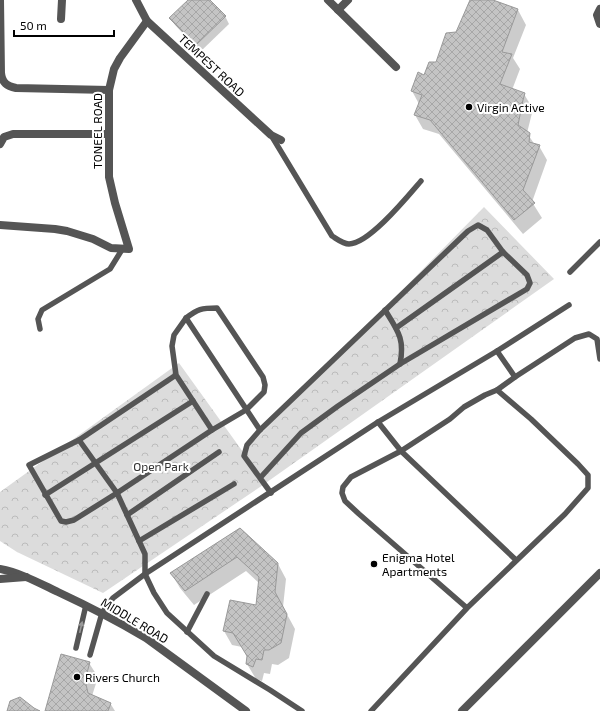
<svg xmlns="http://www.w3.org/2000/svg" width="600" height="711" viewBox="0 0 600 711" font-family="'Exo 2',sans-serif">
<style>
.park{fill:url(#park-crowns)}
.shadow{fill:#0003}
.building{fill:url(#building-cross-hatch);stroke:#999}
.lines{fill:none;stroke-linecap:round;stroke-linejoin:round}
.service{stroke:#555;stroke-width:5.5}
.minor{stroke:#555;stroke-width:8}
.tertiary{stroke:#555;stroke-width:8}
.oneway{fill:#999}
.poi-dot{fill:#000;stroke:#fff;stroke-width:1.5}
.labels{text-anchor:middle;dominant-baseline:central;stroke-width:4;stroke-linejoin:round;paint-order:stroke}
.street-label{font-size:12px;fill:#000;stroke:#fff}
.poi-label{font-size:12px;fill:#000;stroke:#fff;text-anchor:start}
.park-label{font-size:12px;fill:#333;stroke:#fff}
</style>
<defs>
<pattern id="park-crowns" width="20" height="18" patternUnits="userSpaceOnUse"><rect width="20" height="18" fill="#dcdcdc"/><path d="M2 6a3 3 0 1 1 6 0M12 15a3 3 0 1 1 6 0" fill="none" stroke="#bbb"/></pattern>
<pattern id="building-cross-hatch" width="8" height="8" patternUnits="userSpaceOnUse"><rect width="8" height="8" fill="#c4c4c4"/><path d="M0 0l8 8M0 8l8-8" fill="none" stroke="#a7a7a7"/></pattern>
</defs>
<rect width="100%" height="100%" fill="#fff"/>
<!-- park -->
<path class="park" d="M484,207L554,279L260,487L103,593L17,552L0,541V492L179,363L243,452Z"/>
<!-- shadow -->
<g class="shadow">
<path d="M189,0H209L225,16L229,24L200,52L175,25L170,18Z"/>
<path d="M471,0H490L518,10L526,25L513,58L520,69L512,90L524,94L533,109L527,133L535,145L539,146L547,160L532,202L542,218L523,234L439,134L423,129L415,115L419,104L412,91L437,63L456,33Z"/>
<path d="M240,529L278,564L286,579L283,607L295,629L289,658L278,665L272,664L270,674L264,673L262,681L256,679L247,664L248,657L242,647L232,645L224,631L257,606L259,583L246,571L194,605L180,588L171,573Z"/>
<path d="M89,663L98,677L92,696L110,703L115,711H46Z"/>
</g>
<!-- building -->
<g class="building">
<path d="M188,0H210L226,16L196,45L169,18Z"/>
<path d="M470,0H493L518,9L502,52L512,54L500,84L525,93L523,100L518,125L530,133L529,142L540,145L523,190L535,203L514,220L430,120L414,115L422,95L411,91L418,72L424,75L429,62H436L446,33L456,32Z"/>
<path d="M240,528L278,563L275,592L287,614L281,643L269,650H264L262,660L256,659L253,667L246,664L247,656L233,633L223,631L230,600L256,605L259,577L237,557L185,591L170,573Z"/>
<path d="M61,654L90,662L85,680L88,693L111,703L108,711H45Z"/>
<path d="M20,697L34,708L40,711H7L10,701Z"/>
</g>
<g class="lines">
<!-- service -->
<g class="service">
<path d="M271,135L332,236C337,239 343,244 349,244C369,244 408,196 421,181"/>
<path d="M570,272L600,242"/>
<path d="M385,310C398,331 405,339 400,364"/>
<path d="M186,318C198,309 201,308 217,308L263,377L265,385L264,392L246,410L212,430"/>
<path d="M396,328L503,252"/>
<path d="M40,329L38,319L42,310L110,269L123,248"/>
<path d="M497,351L515,377"/>
<path d="M176,375L79,440L117,493L212,430L176,375L172,346L174,335L186,318L260,430"/>
<path d="M497,390L515,377L575,338L589,334L597,339L600,359"/>
<path d="M378,422L401,451L516,560"/>
<path d="M79,440L29,465L61,521L66,522L74,520L117,493L145,554V574L154,593L167,613L214,656L270,690L302,711"/>
<path d="M260,478L244,456L247,445L260,430L468,231L478,225L487,230L503,252L527,275L530,283L527,289L400,364L338,406L301,433L260,478L271,493"/>
<path d="M45,495L193,401"/>
<path d="M127,515L219,452"/>
<path d="M139,541L234,484"/>
<path d="M187,632L207,594"/>
<path d="M76,648L86,605"/>
<path d="M90,655L102,613L113,598L145,574L378,422L497,351L569,305"/>
<path d="M371,711L467,608L565,514L588,488V475L578,464L531,419L497,390L485,395L464,407L450,419L401,451L351,477L343,487L342,493L345,501L359,514L467,608"/>
</g>
<!-- minor -->
<g class="minor">
<path d="M0,0L1,73C2,83 7,86 16,88L109,90"/>
<path d="M136,0L147,21L271,135L281,140"/>
<path d="M328,0L396,67"/>
<path d="M600,9L597,15L600,24"/>
<path d="M338,10L348,0"/>
<path d="M61,19L62,0"/>
<path d="M0,144L4,137L13,134H109"/>
<path d="M0,225L55,229L67,231L93,239L111,248L129,249L115,203L109,177V90L114,69L120,58L147,21"/>
<path d="M0,569C21,573 39,583 58,592C88,606 117,621 146,638L246,711"/>
<path d="M462,711L600,573"/>
</g>
<!-- tertiary -->
<path class="tertiary" d="M0,579L26,577"/>
</g>
<!-- one-way arrows -->
<defs><path id="oneway-solid" d="M-6-.8H1V-3.2L6.5 0L1 3.2V.8H-6Z"/></defs>
<use class="oneway" href="#oneway-solid" transform="translate(81 627) rotate(-77)"/>
<!-- markers -->
<g class="poi-dot">
<circle cx="469" cy="107" r="4"/>
<circle cx="374" cy="564" r="4"/>
<circle cx="77" cy="677" r="4"/>
</g>
<g class="labels">
<!-- street labels -->
<g class="street-label">
<text transform="translate(212 65) rotate(43)">TEMPEST ROAD</text>
<text transform="translate(97 131) rotate(-90)">TONEEL ROAD</text>
<text transform="translate(135 620) rotate(31)">MIDDLE ROAD</text>
</g>
<!-- poi labels -->
<g class="poi-label">
<text x="477" y="107">Virgin Active</text>
<text x="382" y="557">Enigma Hotel<tspan x="382" dy="14">Apartments</tspan></text>
<text x="85" y="677">Rivers Church</text>
</g>
<!-- park labels -->
<g class="park-label">
<text x="161" y="466">Open Park</text>
</g>
</g>
<!-- scale -->
<path d="M14 30v6h100v-6" fill="none" stroke="#000000" stroke-width="2"/>
<text x="20" y="30" font-size="12" fill="#000000" stroke="#ffffff" stroke-width="3" paint-order="stroke">50 m</text>
</svg>
